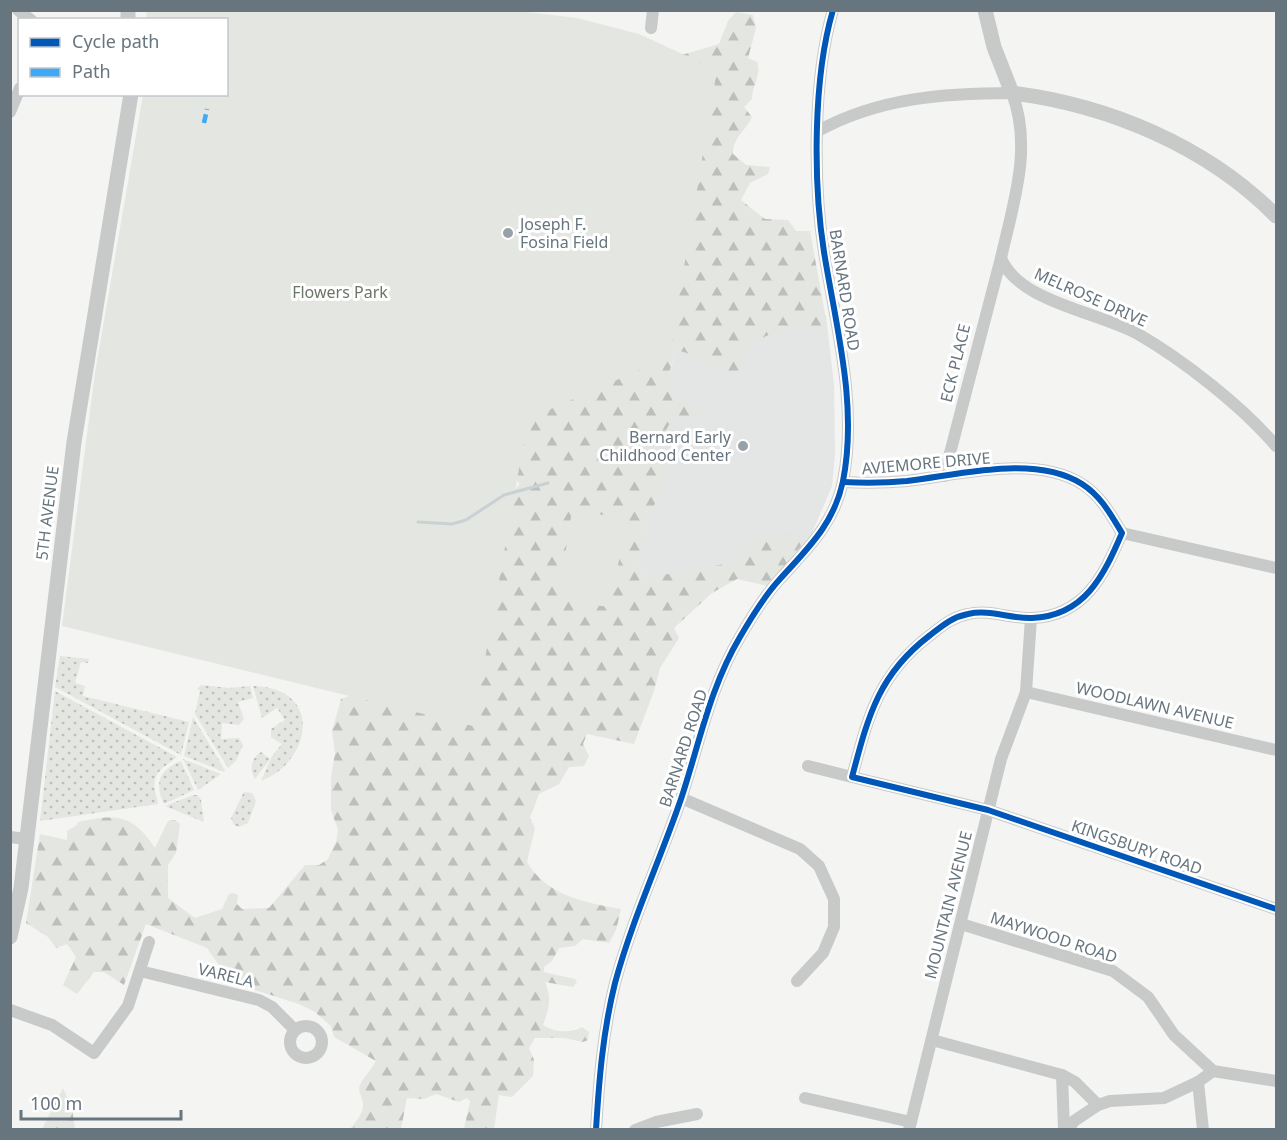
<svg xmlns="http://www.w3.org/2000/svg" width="1287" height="1140" viewBox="0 0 1287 1140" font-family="'Noto Sans',sans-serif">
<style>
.built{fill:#e4e5e5}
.grass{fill:url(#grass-dots)}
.forest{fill:url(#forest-firs)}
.green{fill:#e4e6e1}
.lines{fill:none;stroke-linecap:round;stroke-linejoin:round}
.stream{stroke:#cad1d3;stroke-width:3}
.minor{stroke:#c8caca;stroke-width:12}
.tertiary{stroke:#c8caca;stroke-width:15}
.quiet{stroke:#3fa9f5;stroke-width:4.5;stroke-dasharray:9 4.5;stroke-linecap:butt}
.cycleway-casing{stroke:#fff;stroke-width:10}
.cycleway{stroke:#0057b8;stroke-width:6}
.poi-dot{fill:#98a1a8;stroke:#fff;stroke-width:2}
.labels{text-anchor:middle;stroke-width:6;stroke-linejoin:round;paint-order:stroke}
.poi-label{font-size:16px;fill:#67757f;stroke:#fff;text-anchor:start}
.street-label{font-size:16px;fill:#67757f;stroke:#fff}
.park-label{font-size:16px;fill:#697765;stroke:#fff}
</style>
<defs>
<pattern id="grass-dots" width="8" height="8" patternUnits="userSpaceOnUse" patternTransform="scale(1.5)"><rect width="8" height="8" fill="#e4e6e1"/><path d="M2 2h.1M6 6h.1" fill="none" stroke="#bdbfbc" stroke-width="1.8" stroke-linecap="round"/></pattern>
<pattern id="forest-firs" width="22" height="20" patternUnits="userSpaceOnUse" patternTransform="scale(1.5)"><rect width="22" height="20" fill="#e4e6e1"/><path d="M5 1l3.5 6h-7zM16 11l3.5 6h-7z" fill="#bdbfbc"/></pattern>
</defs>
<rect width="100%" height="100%" fill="#f4f4f3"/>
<polygon class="built" points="826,315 834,385 835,455 832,486 812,533 795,553 732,571 646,578 639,567 652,434 676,350 693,331"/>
<g class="grass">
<polygon points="60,656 89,659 88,663 81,662 75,683 85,686 83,696 189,722 181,755 55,687"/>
<polygon points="201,685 229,688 250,686 253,698 238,702 244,719 239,725 222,723 221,739 239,738 243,745 236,761 228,768 195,714 200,690 197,689"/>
<path d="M253,686C325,688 311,762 261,781L272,756L282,744L271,737V729L285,720L277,708L262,718Z"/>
<path d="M55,691L177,757C167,766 151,771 155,791C156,796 158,800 158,804L40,821Z"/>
<polygon points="193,717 225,770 224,772 184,756"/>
<path d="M261,752L270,759L255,779C249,771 251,758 261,752Z"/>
<polygon points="183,759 221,774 198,790"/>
<path d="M181,761L194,790L164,804C154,783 159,770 181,761Z"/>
<polygon points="244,792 252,793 256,801 248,823 239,827 234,825 231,818"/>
<polygon points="193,795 198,795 201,800 204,822 165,806"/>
</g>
<g class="forest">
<path d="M736,12L753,15L756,28L748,58L757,62C762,75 752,85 752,99L744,107L752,117C745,132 733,137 733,154L746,165L770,167L768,174L750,183L741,200L765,219L788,220L796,231H810L827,325L773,333L742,347L747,361L740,372C716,373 700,355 676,350L669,373L676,401L705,410L703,414L673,418L656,447L655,459L671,473L642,528L646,535L639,567L646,578L736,562L748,552L752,543L760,538L796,535L801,546L767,586L737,579L712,593L674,628L679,638L660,668L654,691L634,744L587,734L583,744L589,756L584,766L569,767L559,784L539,794L530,818L535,828L527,862C546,895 585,903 621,909L616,930L609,943L583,939L575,946L559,948L552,961L544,967V972L575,979L577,982L573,987L545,982C552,998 549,1009 543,1025C553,1032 572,1034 582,1027L589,1032L588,1040L583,1042L564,1038H535L529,1048L534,1060L533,1076L512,1097L499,1095L494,1129H464L470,1101L467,1098L459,1102L436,1094L424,1099L407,1098L401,1129H350C355,1122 364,1113 363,1104C363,1097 357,1092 360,1085C363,1078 371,1070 376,1061L334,1037L331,1026L315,1012L299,1004L252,989L226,975L207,948L146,924L124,985L104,972H94L77,994L63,985L76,957L67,944L56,948L48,937L26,923L40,834L67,840V831L77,825L78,822C116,814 132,813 155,848L168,821L175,820L180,824L176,853L168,865V898L195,918L222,909L229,894L233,893L238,895L237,904L242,909L269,908L305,865H319L328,859L336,842L338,830L331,810V777L335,753L332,731L341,699L362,691L465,541L520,484L515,479L499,482L675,57L719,44L728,21Z"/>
<polygon points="63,1088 72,1108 75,1129 42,1129"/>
</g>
<g class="green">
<polygon points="146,11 518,11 577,18 639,34 717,70 669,357 528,419 473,726 62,626 95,373 143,95 226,94 226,20 147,19"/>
<polygon points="572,510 628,519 609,607 558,600"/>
</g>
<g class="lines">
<polyline class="stream" points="418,522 452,524 466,520 504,495 548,483"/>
<g class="minor">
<polyline points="18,10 31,20"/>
<polyline points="651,28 653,10"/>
<polyline points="10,112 20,88"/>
<path d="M818,131C878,98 944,93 1012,93C1033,148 1013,204 1001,258C1018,302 1099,312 1138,334C1183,360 1242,406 1276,446"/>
<polyline points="944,476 1001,258"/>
<path d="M843,482C864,483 885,483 907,481C959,475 1035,454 1082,484C1101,496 1111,515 1122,533C1104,575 1085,616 1032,618C1010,619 990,609 968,614C952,617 942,626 929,636C878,675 868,717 852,777L988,810L1276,909"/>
<polyline points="1122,533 1276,568"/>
<polyline points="1026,692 1276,750"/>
<polyline points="808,766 852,777"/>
<polyline points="681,798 800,849 819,866 834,899 834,927 823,953 797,981"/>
<polyline points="10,837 26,839"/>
<polyline points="961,924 1113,971 1148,997 1174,1035 1213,1071 1276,1081"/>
<polyline points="140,971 259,1000 272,1007 294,1029"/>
<polyline points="10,1010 52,1025 94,1053 128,1006 149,942"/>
<circle cx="306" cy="1042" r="16"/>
<polyline points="932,1040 1062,1075 1075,1082 1098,1105"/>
<polyline points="1062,1075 1064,1130"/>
<polyline points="805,1098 911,1122"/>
<path d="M596,1130C599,1080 603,1031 615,983C632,920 660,860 681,799C699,745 710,687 740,637C751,618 765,595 780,579C808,548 834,524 843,481C858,405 836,327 824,252C813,182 813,78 833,10"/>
<polyline points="635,1130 656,1122 697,1114"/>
<polyline points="909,1130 1001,759 1026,692 1031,618"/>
<polyline points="1068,1130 1074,1121 1098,1105 1110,1101 1164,1098 1198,1082"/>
<polyline points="1203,1130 1198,1082 1213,1071"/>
</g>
<g class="tertiary">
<polyline points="128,10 128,20"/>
<path d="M985,10L994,47L1012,93C1108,105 1207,146 1276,216"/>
<polyline points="10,937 21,888 74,442 131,94"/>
</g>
<polyline class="quiet" points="204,123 207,109"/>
<defs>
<g id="cycleway">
<path d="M843,482C864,483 885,483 907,481C959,475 1035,454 1082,484C1101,496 1111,515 1122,533C1104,575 1085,616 1032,618C1010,619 990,609 968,614C952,617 942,626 929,636C878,675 868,717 852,777L988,810L1276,909"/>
<path d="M596,1130C599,1080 603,1031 615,983C632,920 660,860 681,799C699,745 710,687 740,637C751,618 765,595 780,579C808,548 834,524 843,481C858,405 836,327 824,252C813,182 813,78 833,10"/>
</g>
</defs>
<use href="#cycleway" class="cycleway-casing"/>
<use href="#cycleway" class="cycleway"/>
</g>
<g class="poi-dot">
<circle cx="508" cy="233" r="6"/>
<circle cx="743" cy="446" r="6"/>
</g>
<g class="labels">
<g class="poi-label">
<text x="520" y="230">Joseph F.<tspan x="520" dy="18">Fosina Field</tspan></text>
<text x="731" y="443" text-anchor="end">Bernard Early<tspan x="731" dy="18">Childhood Center</tspan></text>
</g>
<g class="street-label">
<text transform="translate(845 290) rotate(81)" y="6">BARNARD ROAD</text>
<text transform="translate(1091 297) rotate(24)" y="6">MELROSE DRIVE</text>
<text transform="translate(955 363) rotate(-76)" y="6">ECK PLACE</text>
<text transform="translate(926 463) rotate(-5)" y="6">AVIEMORE DRIVE</text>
<text transform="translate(47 513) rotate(-83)" y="6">5TH AVENUE</text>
<text transform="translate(1155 705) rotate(13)" y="6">WOODLAWN AVENUE</text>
<text transform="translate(683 748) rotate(-72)" y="6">BARNARD ROAD</text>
<text transform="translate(1137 847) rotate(19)" y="6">KINGSBURY ROAD</text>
<text transform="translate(948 905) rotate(-76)" y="6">MOUNTAIN AVENUE</text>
<text transform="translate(1054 937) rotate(18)" y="6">MAYWOOD ROAD</text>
<text transform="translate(226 975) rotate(14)" y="6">VARELA</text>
</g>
<g class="park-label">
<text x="340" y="298">Flowers Park</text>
</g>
</g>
<rect width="1287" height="1140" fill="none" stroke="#67757f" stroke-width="24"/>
<rect x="18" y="18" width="210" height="78" fill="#ffffff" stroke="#c2c8cc" stroke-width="1.5"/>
<rect x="30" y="38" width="30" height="9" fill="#0057b8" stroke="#c2c8cc" stroke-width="1.5"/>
<text x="72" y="48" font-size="18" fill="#67757f">Cycle path</text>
<rect x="30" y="68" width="30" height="9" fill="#3fa9f5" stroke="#c2c8cc" stroke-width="1.5"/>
<text x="72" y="78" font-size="18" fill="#67757f">Path</text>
<path d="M21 1110v9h160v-9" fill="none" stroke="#67757f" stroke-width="3"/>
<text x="30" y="1110" font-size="18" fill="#67757f" stroke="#ffffff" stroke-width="4.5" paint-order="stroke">100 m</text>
</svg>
